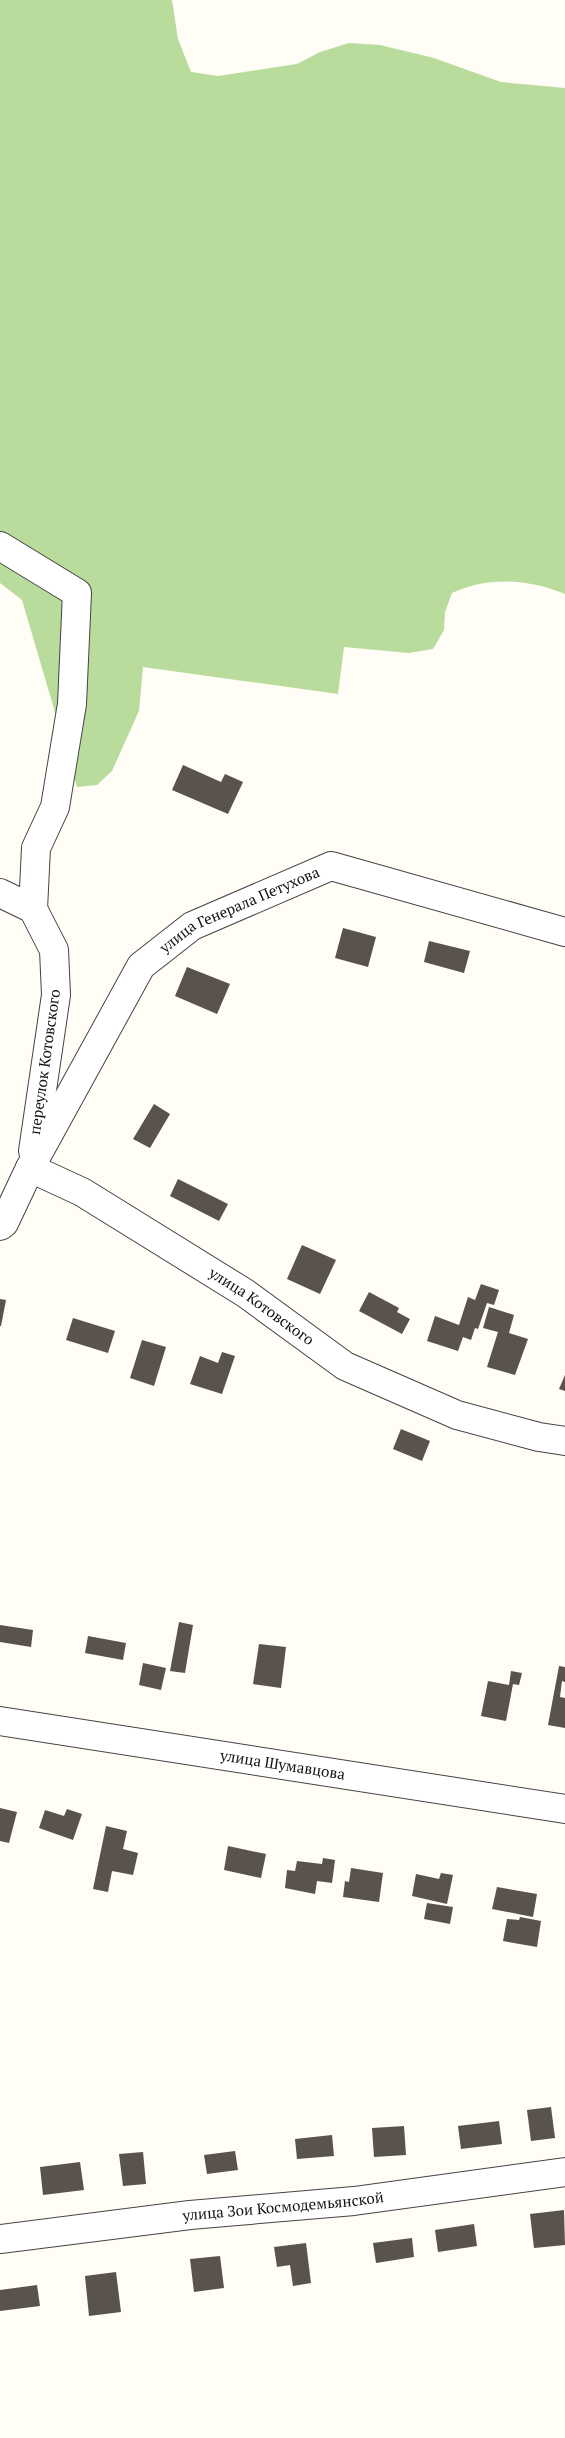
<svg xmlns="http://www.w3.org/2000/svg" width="565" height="2438" viewBox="0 0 565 2438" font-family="'PT Serif',serif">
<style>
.forest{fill:#b9dc9c}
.building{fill:#5a524d}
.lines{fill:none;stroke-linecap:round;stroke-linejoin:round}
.minor-casing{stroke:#444;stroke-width:30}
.minor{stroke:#fff;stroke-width:28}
.labels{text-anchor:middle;stroke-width:5;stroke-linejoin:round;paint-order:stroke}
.street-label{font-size:15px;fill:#111;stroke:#fff}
</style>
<rect width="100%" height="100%" fill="#fffdf5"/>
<path class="forest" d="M0,0H172L178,39L191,72L218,76L297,64L320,52L349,43L380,45L434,58L501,82L565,88V594C528,579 488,576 452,593L445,612L444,630L433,649L409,653L344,647L338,694L143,667L139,711L112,771L97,785L77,787L22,600L0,583Z"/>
<g class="building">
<polygon points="183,765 221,782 225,774 243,782 228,814 172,790"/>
<polygon points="343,928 376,937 368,967 335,958"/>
<polygon points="429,941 470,951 464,973 424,962"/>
<polygon points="187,967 230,984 217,1014 175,996"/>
<polygon points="154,1104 170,1114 150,1148 133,1139"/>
<polygon points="178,1179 228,1204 219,1221 170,1196"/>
<polygon points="302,1245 336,1260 320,1294 287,1279"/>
<polygon points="481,1284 499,1290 494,1305 487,1303 478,1329 475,1328 471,1340 463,1337 458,1351 427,1341 435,1316 459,1325 468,1297 475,1300"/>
<polygon points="369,1292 399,1308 397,1312 410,1319 402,1334 359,1311"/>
<polygon points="0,1299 6,1300 1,1326 0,1326"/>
<polygon points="489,1307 514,1315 509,1333 528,1339 515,1375 487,1367 498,1332 483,1328"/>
<polygon points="73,1318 115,1331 108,1353 66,1340"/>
<polygon points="142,1340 166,1347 154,1386 130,1378"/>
<polygon points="222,1352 235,1356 222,1394 190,1384 200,1356 218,1363"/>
<polygon points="565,1375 565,1391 559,1389"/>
<polygon points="401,1429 430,1441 422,1461 393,1449"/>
<polygon points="179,1622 193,1625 185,1673 170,1671"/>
<polygon points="0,1625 33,1630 31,1647 0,1642"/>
<polygon points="88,1636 126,1643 123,1660 85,1653"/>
<polygon points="259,1644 286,1647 281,1688 253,1684"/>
<polygon points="143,1663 166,1668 161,1690 139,1685"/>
<polygon points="559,1666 565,1667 565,1682 562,1681 560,1697 565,1698 565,1728 548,1725"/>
<polygon points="511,1671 522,1673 519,1685 513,1684 506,1721 481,1716 488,1681 509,1685"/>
<polygon points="0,1808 17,1812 9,1843 0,1841"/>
<polygon points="67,1809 82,1814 73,1840 39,1828 45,1810 64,1816"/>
<polygon points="106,1826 127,1831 123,1849 138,1853 133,1875 112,1871 108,1892 93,1889"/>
<polygon points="228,1846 266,1854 261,1878 224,1870"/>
<polygon points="323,1858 335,1860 332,1883 317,1881 315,1894 285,1888 287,1870 295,1871 297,1861 322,1864"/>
<polygon points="351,1868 383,1873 379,1902 343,1897 345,1881 349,1882"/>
<polygon points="441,1873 453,1875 447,1904 412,1896 416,1874 439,1879"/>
<polygon points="497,1887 537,1894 533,1917 492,1909"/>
<polygon points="427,1903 453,1907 450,1924 424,1919"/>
<polygon points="520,1917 541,1921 537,1947 503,1941 507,1919 519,1920"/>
<polygon points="551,2107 555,2138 531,2141 527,2110"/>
<polygon points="499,2121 502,2144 461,2149 458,2126"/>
<polygon points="404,2126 406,2155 374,2157 372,2128"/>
<polygon points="332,2135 334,2156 297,2159 295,2139"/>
<polygon points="235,2151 238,2170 207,2174 204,2155"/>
<polygon points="143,2152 146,2184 123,2186 119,2154"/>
<polygon points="80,2162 84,2190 43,2195 40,2167"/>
<polygon points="564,2210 565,2245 534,2248 530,2214"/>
<polygon points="474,2224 477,2246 438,2252 435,2230"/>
<polygon points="412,2238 414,2257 376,2263 373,2243"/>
<polygon points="306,2243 311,2283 293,2286 290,2265 277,2267 274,2247"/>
<polygon points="220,2256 224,2288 194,2292 190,2259"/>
<polygon points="116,2272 121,2312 89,2316 85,2276"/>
<polygon points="37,2285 40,2306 0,2311 0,2290"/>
</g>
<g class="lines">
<defs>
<g id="minor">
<polyline points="0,546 77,593 72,704 55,807 36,848 33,909"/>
<polyline points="0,893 33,909 54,950 56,995 33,1151"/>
<path id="s1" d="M30,1168L141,966L192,926L331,866L565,932"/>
<path id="s2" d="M0,1226L4,1223L30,1168L82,1192L245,1293L345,1366L457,1415L539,1437L565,1441"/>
<path id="s3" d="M0,1721L565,1809"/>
<path id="s4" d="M0,2239L190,2215L354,2201L565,2172"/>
</g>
</defs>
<use href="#minor" class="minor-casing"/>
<use href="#minor" class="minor"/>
</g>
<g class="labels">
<g class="street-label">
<text dy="5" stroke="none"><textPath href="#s1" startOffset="345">улица Генерала Петухова</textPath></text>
<text transform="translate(45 1062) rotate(-82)" y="5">переулок Котовского</text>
<text dy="5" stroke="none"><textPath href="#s2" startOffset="336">улица Котовского</textPath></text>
<text dy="5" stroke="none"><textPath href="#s3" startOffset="286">улица Шумавцова</textPath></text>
<text dy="5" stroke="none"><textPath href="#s4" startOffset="285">улица Зои Космодемьянской</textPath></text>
</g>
</g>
</svg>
